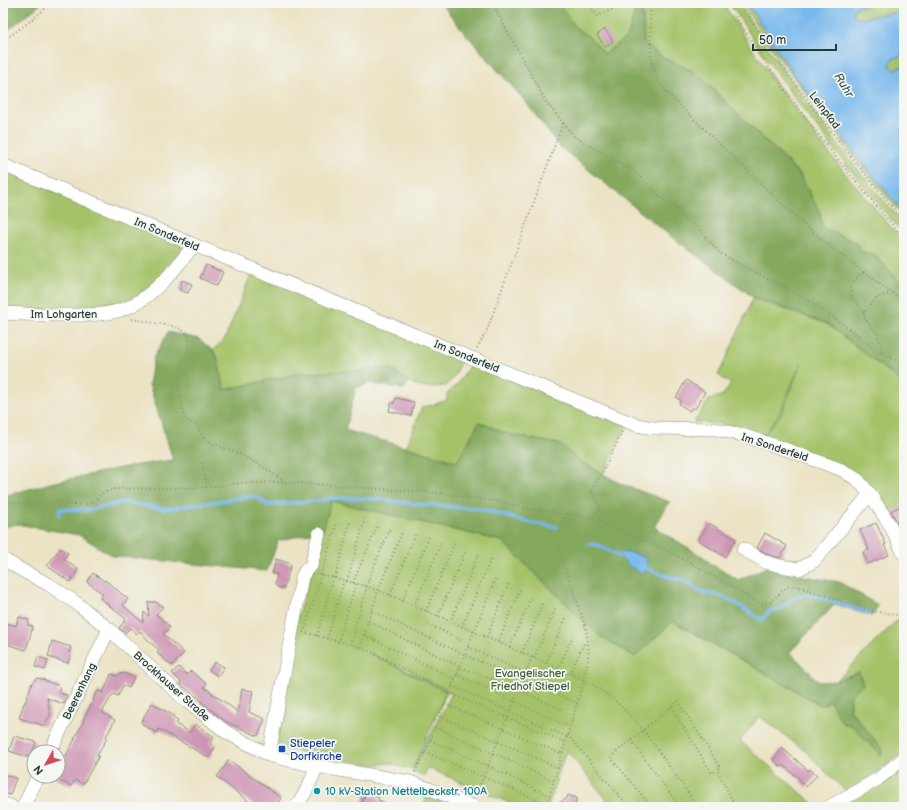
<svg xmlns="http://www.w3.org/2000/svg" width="907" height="810" viewBox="0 0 907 810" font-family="'Balsamiq Sans',sans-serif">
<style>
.green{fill:#a5c269;stroke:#62804e}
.forest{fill:#84a85d;stroke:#527248}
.water{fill:#78b8ec;stroke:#4c7a90}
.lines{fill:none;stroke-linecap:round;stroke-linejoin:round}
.stream{stroke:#78b8ec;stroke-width:3.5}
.building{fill:#ce95b4}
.minor-casing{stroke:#85907c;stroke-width:14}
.path{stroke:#85907c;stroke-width:2;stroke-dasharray:1 3;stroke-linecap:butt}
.minor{stroke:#fff;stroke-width:13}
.transit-dot{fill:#1a4fb4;stroke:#f6f6f2;stroke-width:1.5}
.culture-dot{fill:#0f9aa8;stroke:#f6f6f2;stroke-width:1.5}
.labels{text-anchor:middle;stroke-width:3.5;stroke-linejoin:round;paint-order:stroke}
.street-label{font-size:11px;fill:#1f3d34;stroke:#f6f6f2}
.park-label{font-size:11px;fill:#405e41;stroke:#f6f6f2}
.transit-label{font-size:11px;fill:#164399;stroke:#f6f6f2;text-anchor:start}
.culture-label{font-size:11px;fill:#0d838f;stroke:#f6f6f2;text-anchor:start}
.water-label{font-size:12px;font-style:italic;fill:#355c62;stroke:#f6f6f2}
</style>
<rect width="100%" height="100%" fill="#f6f6f2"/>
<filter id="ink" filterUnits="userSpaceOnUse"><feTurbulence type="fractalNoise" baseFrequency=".025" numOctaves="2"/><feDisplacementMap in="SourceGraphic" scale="8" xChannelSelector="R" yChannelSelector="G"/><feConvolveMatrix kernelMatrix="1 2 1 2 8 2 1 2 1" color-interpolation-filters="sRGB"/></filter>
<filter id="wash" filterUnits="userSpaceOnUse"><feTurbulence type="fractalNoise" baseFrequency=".012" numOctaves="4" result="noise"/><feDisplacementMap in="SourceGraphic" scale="16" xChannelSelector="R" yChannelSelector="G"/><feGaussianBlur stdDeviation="0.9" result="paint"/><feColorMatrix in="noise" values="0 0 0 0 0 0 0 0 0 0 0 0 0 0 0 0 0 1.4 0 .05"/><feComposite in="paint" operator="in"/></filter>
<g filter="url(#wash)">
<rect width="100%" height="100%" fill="#ebe3c4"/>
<g class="green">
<polygon points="558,3 635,3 636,6 628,36 605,54 590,38 576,28"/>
<path d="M642,3H723C737,24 750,46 765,67C807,128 855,186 904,242V286L874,254L863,252L855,242L822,227L820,213L800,174L695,72L664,58L644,44Z"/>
<path d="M730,3H738C788,80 843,155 904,224V234C886,214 870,193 853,173C809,119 767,63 730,3Z"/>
<path d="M742,3H747C757,18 766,32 775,47C815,105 859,159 904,213V217C871,179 841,140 811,100C787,69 763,37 742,3Z"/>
<polygon points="873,3 904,3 904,13 891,13 858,19 854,16 853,12 855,8"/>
<polygon points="904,56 904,66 894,69 889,66 889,62 895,58"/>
<polygon points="3,170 181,244 183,249 170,270 129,303 108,310 3,310"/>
<path d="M252,272L460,358C458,370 455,378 446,386L431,387H420L409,382L391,369L301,373L225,390L217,357L213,350L225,339Z"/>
<polygon points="753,298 827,324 904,384 904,547 877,494 763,436 781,414 801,363 792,383 780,413 763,436 724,424 694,422 709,400 723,395 731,384 718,375 727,357"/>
<polygon points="471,363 627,426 603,474 580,461 559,444 507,434 479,422 457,462 406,447 422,407 433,405 447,400 447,394 456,386"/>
<polygon points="331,501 502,541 597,634 635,657 672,621 821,705 830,701 843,724 851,725 881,755 883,750 850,710 850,696 859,672 836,681 896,621 904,620 904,752 848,794 803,749 759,716 740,741 814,804 821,807 613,807 566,750 548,807 519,807 428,768 424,776 412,771 452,693 369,653 447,692 412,770 389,763 374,765 319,756 284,748 285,745 276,743 294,630"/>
<polygon points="904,763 904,807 838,807"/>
<polygon points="427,796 453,807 423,807"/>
</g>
<g class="forest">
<polygon points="11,3 42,3 3,34 3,9"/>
<polygon points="441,3 558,3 576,28 590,38 605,54 628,36 636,6 635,3 642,3 644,44 664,58 695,72 799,174 820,213 821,227 855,242 863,252 874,255 904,286 904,384 828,324 753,297 668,234 559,146 525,101 464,32"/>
<polygon points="168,332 199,339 212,350 217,357 224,390 301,373 391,369 409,382 404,389 370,383 356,388 345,430 457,462 479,422 507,434 559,444 580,461 621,484 670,502 654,527 705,558 711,564 738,580 767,567 792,574 839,582 878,605 872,616 835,604 790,652 819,682 836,681 859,672 863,684 850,696 850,710 883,750 881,755 851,725 843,724 830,701 821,705 673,621 635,657 597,634 502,541 331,501 323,530 278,541 267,571 113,556 79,535 17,524 3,527 3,496 51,483 130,466 173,460 149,384 154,357"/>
</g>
<g class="water">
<path d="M747,3H873L855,8L853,12L854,16L858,19L891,13H904V56C897,57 890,58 889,66L894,69L904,66V213C859,159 815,105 775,47C766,32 757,18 747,3Z"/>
<polygon points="621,552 633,553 646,558 648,569 642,573 630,567 619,556"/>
</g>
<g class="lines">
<g class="stream">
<polyline points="59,514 60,509 88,510 124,502 165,509 255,496 268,505 313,501 336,498 376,499 416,504 480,509 531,523 557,527"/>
<polyline points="589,544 598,545 619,556"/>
<polyline points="648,569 663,575 682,580 703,592 720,596 734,602 762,620 770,611 781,609 794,597 808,594 870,613"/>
</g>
</g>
<g id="blocks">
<g class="building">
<polygon points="605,29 613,41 605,47 597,35"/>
<polygon points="206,265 223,272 217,286 200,278"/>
<polygon points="182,280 192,284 188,293 179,290"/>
<polygon points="686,380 705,392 695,409 692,407 690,411 679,404 681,400 676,398"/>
<polygon points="396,398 414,402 411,416 389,411 391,403 394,403"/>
<polygon points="904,504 904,521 898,524 891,511"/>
<polygon points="709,523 736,539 725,557 698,540"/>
<polygon points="876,523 886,544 884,545 889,555 868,564 863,552 869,550 860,530"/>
<polygon points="765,533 787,546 780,558 769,555 757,548"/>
<polygon points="60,548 68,553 64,559 78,569 70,582 47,566"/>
<polygon points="276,559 291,564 285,585 283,588 280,588 277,587 275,584 277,574 272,574"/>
<polygon points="93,573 104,581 105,580 128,599 123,605 143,623 144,612 149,616 148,602 156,602 163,607 156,614 170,627 163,634 184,653 172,666 157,653 160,651 148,640 140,631 137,634 130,628 125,633 119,628 126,619 100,598 103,594 87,582"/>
<polygon points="19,617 29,620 28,625 33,626 26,650 3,643 3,634 6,623 16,626"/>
<polygon points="52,641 71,647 69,653 71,653 68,663 48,657"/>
<polygon points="38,657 48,660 45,670 35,667"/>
<polygon points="215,662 224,667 218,676 209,670"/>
<polygon points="179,667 187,675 191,671 207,684 204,687 238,712 242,689 253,691 249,712 265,719 258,736 227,722 201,702 202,701 180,684 181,682 172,673"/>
<polygon points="120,673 122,674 123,673 134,677 129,688 123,685 118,696 113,694 102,712 115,720 106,737 107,738 97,756 99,756 83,784 75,780 71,786 54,778 55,776 58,776 58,770 75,739 74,739 84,721 83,720 94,700 93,699 98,691 103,693 111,674 117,676"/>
<polygon points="37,678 45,680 45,681 60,686 58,693 67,695 64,704 47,698 50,713 50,716 46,721 45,726 19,718 24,703 25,703 32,683"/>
<polygon points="152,703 174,716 173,718 178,721 176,724 190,733 195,724 214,737 210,744 215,747 209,758 159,729 157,733 143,725 143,724 141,722"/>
<polygon points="14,736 36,742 31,758 9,751"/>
<polygon points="782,748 809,771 810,769 817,775 806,787 800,781 801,780 783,765 781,767 773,760"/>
<polygon points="229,760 281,798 275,807 256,807 217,777"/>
<polygon points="3,774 16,778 10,795 3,793"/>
<polygon points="366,793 379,798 378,800 395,807 360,807"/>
<polygon points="568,795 577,798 574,807 553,807 567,798"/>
</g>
</g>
</g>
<g filter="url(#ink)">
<use href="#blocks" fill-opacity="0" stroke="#85907c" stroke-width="1"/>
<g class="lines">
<defs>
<g id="minor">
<polyline points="3,165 194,245 636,425 654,428 715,429 742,435 785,449 842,470 858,480 870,494 890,525 904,554"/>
<path d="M3,313C23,314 44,315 64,315C87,315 112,316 133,305C158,291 177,267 194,245"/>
<polyline points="743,549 766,562 780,566 799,569 814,561 870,494"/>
<polyline points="3,559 23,571 48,584 79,605 109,629 184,699 226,732 269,755 279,758 316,766 410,782 446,795 474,807"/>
<polyline points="50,752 109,629"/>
<polyline points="269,755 302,577 306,570 311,566 319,534"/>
<polyline points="3,804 12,807"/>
<polyline points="23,807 38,776"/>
<path d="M296,807C306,793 312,782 316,766"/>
<polyline points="829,807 878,779 904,758"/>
</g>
</defs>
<use href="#minor" class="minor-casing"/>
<g class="path">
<polyline points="492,3 546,102 575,137 636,173 665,201 675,206 683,218 697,226 707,239 721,254 815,304 884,355 904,363"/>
<polyline points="587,3 597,16 628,3"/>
<polyline points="650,3 651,62 660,85 669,95 789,211 833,249 904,302"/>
<path d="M727,3C778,86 839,164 904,238"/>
<path d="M741,3C788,80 846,151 904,221"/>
<polyline points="3,41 29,22 52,3"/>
<polyline points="864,312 852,297 850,287 859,275 865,272"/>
<path d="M132,319L172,326C205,335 181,357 179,378C177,391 182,405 185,418L188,421L196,424C199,429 201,435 206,439C214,446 226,448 235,452C253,460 268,470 284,481"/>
<polyline points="477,348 487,330 563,123"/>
<polyline points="883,353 877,333 865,319 864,312 877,298 891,293"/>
<polyline points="202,463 207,487"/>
<polyline points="3,504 9,502 33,504 54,501 73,505 86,504 93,502 103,493 115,489 207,487 241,483 285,482 438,493 507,503 536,510 564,514 576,514 590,518 657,546 691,563 761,604 770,602 787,587 797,586 843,602 873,611 904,616"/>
<polyline points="590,518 600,510 595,495 591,491 603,471 622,432"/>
<path d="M319,574L366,586L390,595L584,680C622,699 648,735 671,769C680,781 689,794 697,807"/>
<polyline points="335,578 350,522"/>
<polyline points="347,581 365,519"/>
<polyline points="353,583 378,524"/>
<polyline points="366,586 390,528"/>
<polyline points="390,595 416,533"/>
<polyline points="402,601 429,537"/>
<polyline points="414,606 442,541"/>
<polyline points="372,611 465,655 577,703"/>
<polyline points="426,611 454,544"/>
<polyline points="438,616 466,550"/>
<polyline points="368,621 460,667 519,690 563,710"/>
<polyline points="450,622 479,553"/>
<polyline points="428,624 469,644"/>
<polyline points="462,627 491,558"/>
<polyline points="305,629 337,522"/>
<polyline points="303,632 360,647 450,691"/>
<polyline points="364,635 455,679"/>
<polyline points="317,636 333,577"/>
<polyline points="487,637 509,582"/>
<polyline points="327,639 344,580"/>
<polyline points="338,642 356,583"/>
<polyline points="498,642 521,588"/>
<polyline points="350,645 367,587"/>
<polyline points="360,647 378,591 402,532"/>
<polyline points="468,647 526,673"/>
<polyline points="510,647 532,596"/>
<polyline points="522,653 543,602"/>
<polyline points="534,658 556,608"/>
<polyline points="546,663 566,618"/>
<polyline points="558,669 573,636"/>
<polyline points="570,674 584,643"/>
<polyline points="457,675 570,727"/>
<polyline points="452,686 567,737"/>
<polyline points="449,693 565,742"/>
<polyline points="445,704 562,754"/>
<polyline points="671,707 712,773 717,770"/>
<polyline points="440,716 558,768"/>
<polyline points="435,727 493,753 554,781"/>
<polyline points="568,735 629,807"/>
<polyline points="430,740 488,766 550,796"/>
<polyline points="631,740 680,807"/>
<polyline points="425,752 547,804"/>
<polyline points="415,772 425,752 496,578"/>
<polyline points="476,795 532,657"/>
<polyline points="359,807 368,786"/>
<polyline points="546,807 584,680 589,653 586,628 559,551 564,514"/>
<polyline points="652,807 611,758 615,753 678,701 720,767 717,770 736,807"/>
</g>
<use href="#minor" class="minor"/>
</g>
</g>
<rect class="transit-dot" x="278" y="745" width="8" height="8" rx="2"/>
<circle class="culture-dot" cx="317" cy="791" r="4"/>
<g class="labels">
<g class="street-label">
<text transform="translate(825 110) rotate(53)" y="4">Leinpfad</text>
<text transform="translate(167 234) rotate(23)" y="4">Im Sonderfeld</text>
<text x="64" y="318">Im Lohgarten</text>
<text transform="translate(467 356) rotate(22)" y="4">Im Sonderfeld</text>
<text transform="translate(775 447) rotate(18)" y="4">Im Sonderfeld</text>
<text transform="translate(172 686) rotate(42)" y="4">Brockhauser Straße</text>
<text transform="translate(79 691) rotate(-64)" y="4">Beerenhang</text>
</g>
<g class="park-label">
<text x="530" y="677">Evangelischer<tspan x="530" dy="13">Friedhof Stiepel</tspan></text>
</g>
<g class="transit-label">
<text x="290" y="747">Stiepeler<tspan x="290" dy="13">Dorfkirche</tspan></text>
</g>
<g class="culture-label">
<text x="325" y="795">10 kV-Station Nettelbeckstr. 100A</text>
</g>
<g class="water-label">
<text transform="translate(844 85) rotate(58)" y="4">Ruhr</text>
</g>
</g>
<rect width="907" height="810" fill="none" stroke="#f6f6f2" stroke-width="16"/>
<g transform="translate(46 764) rotate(231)"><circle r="19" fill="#f6f6f2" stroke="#a0aca6"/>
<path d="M0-3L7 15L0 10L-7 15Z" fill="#d1495b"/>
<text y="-6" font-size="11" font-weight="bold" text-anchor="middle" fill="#1f3d34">N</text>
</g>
<path d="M753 44v6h83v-6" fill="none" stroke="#1f3d34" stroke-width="2"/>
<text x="759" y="44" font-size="12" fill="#1f3d34" stroke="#f6f6f2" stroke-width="3" paint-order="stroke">50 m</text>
</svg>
